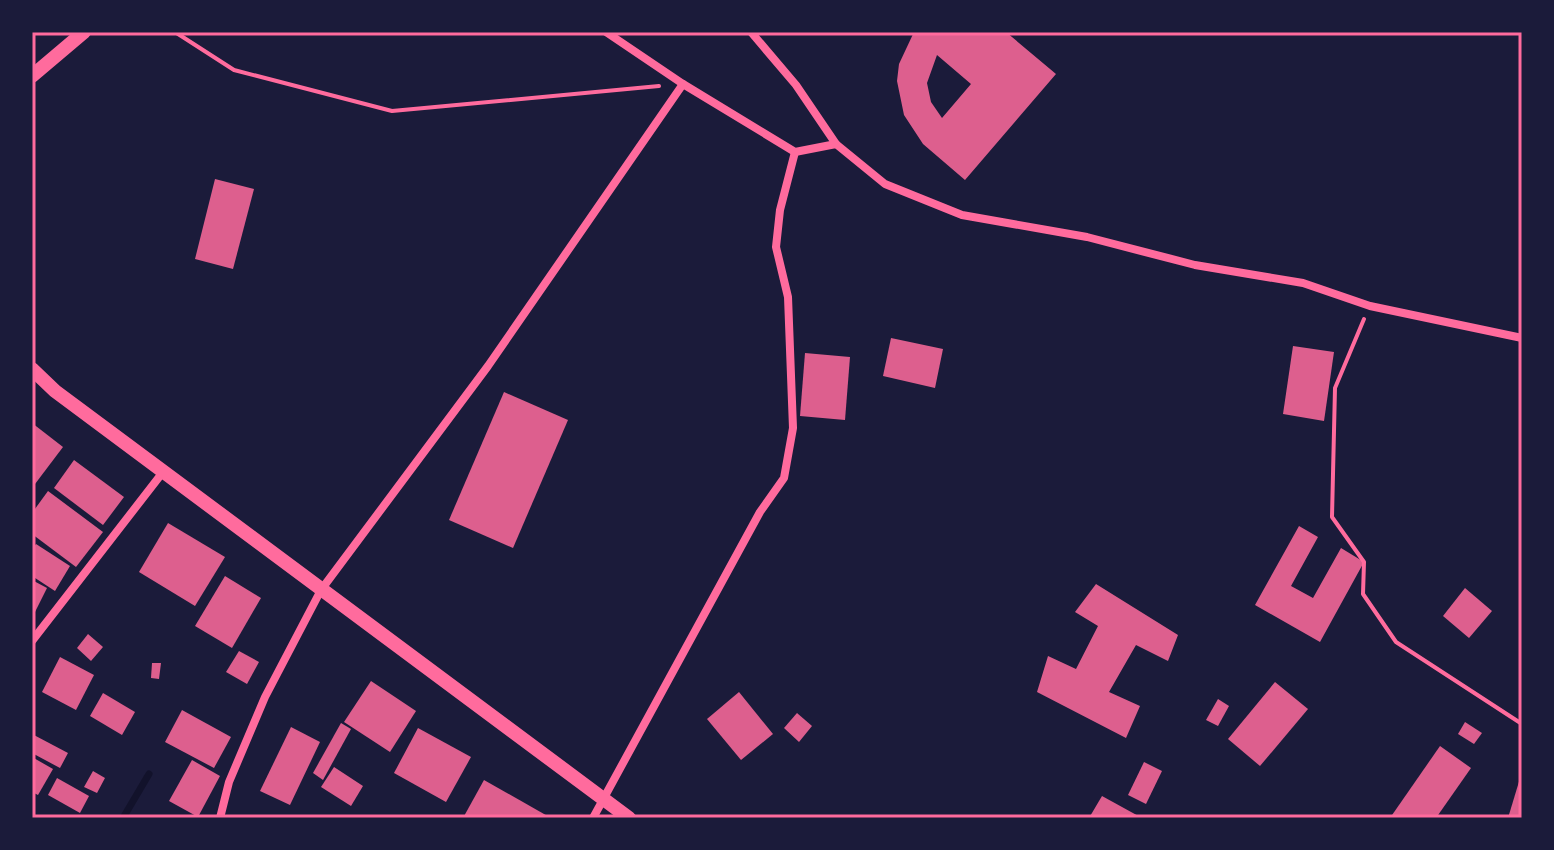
<svg xmlns="http://www.w3.org/2000/svg" width="1554" height="850" viewBox="0 0 1554 850" font-family="'PT Sans',sans-serif">
<style>
.lines{fill:none;stroke-linecap:round;stroke-linejoin:round}
.stream{stroke:#12122b;stroke-width:7}
.building{fill:#dd5f8e;fill-rule:evenodd}
.path{stroke:#ff6b9d;stroke-width:4}
.minor{stroke:#ff6b9d;stroke-width:8}
.tertiary{stroke:#ff6b9d;stroke-width:14}
.neatline{fill:none;stroke:#ff6b9d;stroke-width:3}
</style>
<rect width="100%" height="100%" fill="#1b1b3a"/>
<g class="lines">
<polyline class="stream" points="123,818 149,774"/>
</g>
<g class="building">
<path d="M914,32H1006L1056,74L965,180L923,144L904,115L897,81L899,64ZM937,55L971,84L942,118L931,102L927,83Z"/>
<polygon points="215,179 254,189 233,269 195,259"/>
<polygon points="891,338 943,349 935,388 883,376"/>
<polygon points="1293,346 1334,352 1324,421 1283,414"/>
<polygon points="805,353 850,357 845,420 800,416"/>
<polygon points="504,392 568,420 513,548 449,520"/>
<polygon points="32,423 63,447 32,488"/>
<polygon points="74,460 124,497 103,525 54,488"/>
<polygon points="48,491 103,532 76,567 32,534 32,513"/>
<polygon points="168,523 225,557 195,606 139,572"/>
<polygon points="1299,526 1318,537 1291,586 1313,598 1341,548 1364,562 1320,642 1255,605"/>
<polygon points="36,544 70,566 55,591 32,576 32,550"/>
<polygon points="225,576 261,598 232,648 195,626"/>
<polygon points="32,580 47,588 32,618"/>
<polygon points="1096,584 1178,635 1168,661 1136,645 1109,692 1140,706 1126,738 1037,692 1048,656 1076,669 1098,626 1075,612"/>
<polygon points="1465,588 1492,611 1469,638 1443,616"/>
<polygon points="88,634 103,647 91,661 77,648"/>
<polygon points="239,651 259,662 247,684 226,672"/>
<polygon points="60,657 94,675 76,710 42,692"/>
<polygon points="152,663 161,663 159,679 151,678"/>
<polygon points="371,681 416,711 390,752 344,722"/>
<polygon points="1275,682 1308,709 1260,766 1228,739"/>
<polygon points="739,692 773,734 741,760 707,719"/>
<polygon points="103,693 135,712 122,735 90,716"/>
<polygon points="1218,699 1229,706 1218,726 1206,720"/>
<polygon points="182,710 231,737 214,768 165,742"/>
<polygon points="797,713 812,726 799,742 784,728"/>
<polygon points="1465,722 1482,733 1474,744 1458,734"/>
<polygon points="341,723 351,729 323,780 313,773"/>
<polygon points="291,727 320,742 290,805 260,791"/>
<polygon points="418,728 471,757 446,802 394,773"/>
<polygon points="32,734 68,753 60,768 32,753"/>
<polygon points="1440,746 1471,768 1436,818 1390,818"/>
<polygon points="32,757 53,769 38,795 32,792"/>
<polygon points="192,760 220,776 198,817 169,801"/>
<polygon points="1144,762 1162,771 1146,804 1128,795"/>
<polygon points="334,767 363,786 351,806 321,787"/>
<polygon points="93,771 105,778 97,793 84,787"/>
<polygon points="1521,775 1522,818 1508,818"/>
<polygon points="57,778 89,796 80,813 48,795"/>
<polygon points="484,780 551,818 463,818"/>
<polygon points="1102,796 1142,818 1089,818"/>
</g>
<g class="lines">
<g class="path">
<polyline points="175,32 234,70 392,111 659,86"/>
<polyline points="1364,319 1335,388 1332,517 1364,562 1363,594 1396,642 1522,724"/>
</g>
<g class="minor">
<polyline points="606,32 683,84 795,152 836,144 885,184 962,215 1087,237 1195,265 1303,283 1370,306 1522,338"/>
<polyline points="751,32 796,85 836,144"/>
<polyline points="32,641 163,472"/>
<polyline points="220,818 229,782 265,697 321,590 488,366 683,84"/>
<polyline points="593,818 760,512 784,478 793,428 788,297 776,247 780,210 795,152"/>
</g>
<g class="tertiary">
<polyline points="32,76 84,32"/>
<polyline points="32,369 55,391 629,818"/>
</g>
</g>
<rect width="1554" height="850" fill="none" stroke="#1b1b3a" stroke-width="68"/>
<rect x="34" y="34" width="1486" height="782" class="neatline"/>
</svg>
